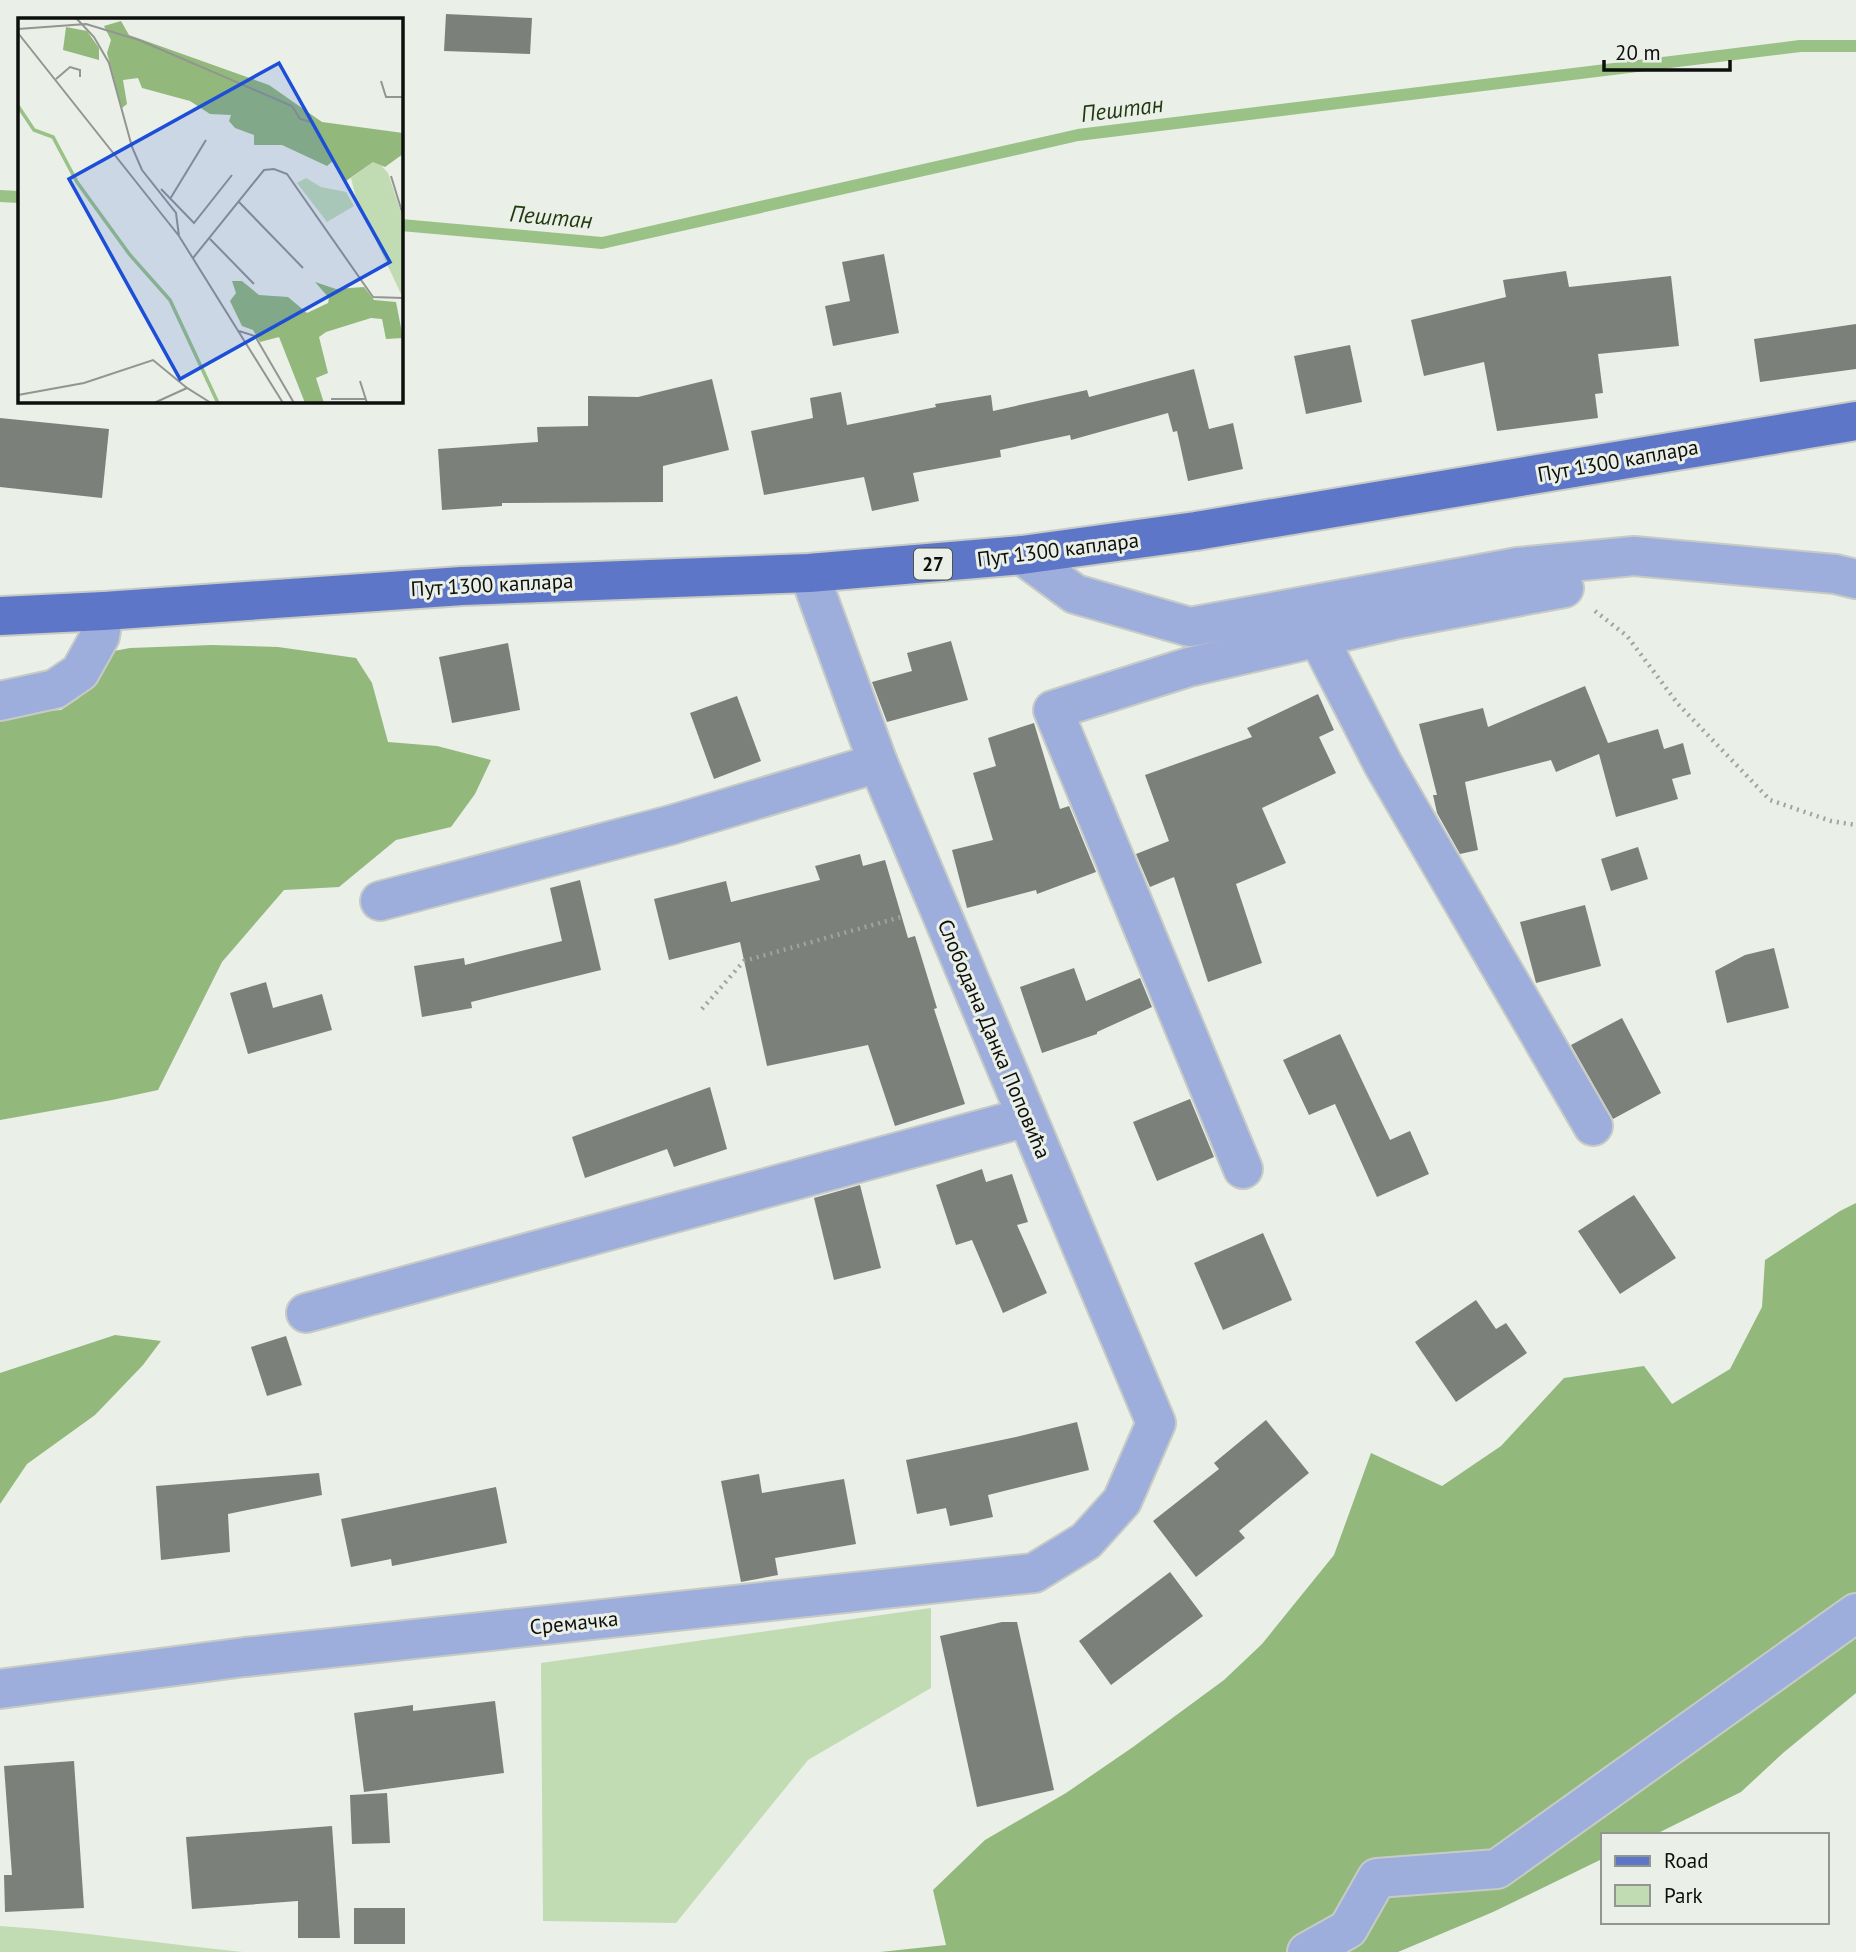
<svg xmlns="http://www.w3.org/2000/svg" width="1856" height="1952" viewBox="0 0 1856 1952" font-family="'PT Sans',sans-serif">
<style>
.green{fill:#c1dcb3}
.forest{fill:#92b87c}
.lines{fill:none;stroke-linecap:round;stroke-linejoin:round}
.stream{stroke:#9bc286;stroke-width:12}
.building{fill:#7c807a}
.minor-casing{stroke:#c7cbc5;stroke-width:42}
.major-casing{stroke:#c7cbc5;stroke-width:42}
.path{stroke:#a0a49f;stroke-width:4.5;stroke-dasharray:2 5;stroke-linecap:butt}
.minor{stroke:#9eaedc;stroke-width:38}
.major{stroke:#5e76c8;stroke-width:38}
.labels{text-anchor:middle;stroke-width:6;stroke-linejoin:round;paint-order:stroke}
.shield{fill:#eaefe8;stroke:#4f524f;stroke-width:2}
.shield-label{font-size:19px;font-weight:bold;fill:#0d0f0d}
.street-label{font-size:21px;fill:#0d0f0d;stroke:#eaefe8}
.water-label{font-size:23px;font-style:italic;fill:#1f380d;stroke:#eaefe8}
.inset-river{fill:none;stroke:#9bc286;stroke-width:3.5}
.inset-road{fill:none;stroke:#929590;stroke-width:2}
.view{fill:#1d4ed8;fill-opacity:0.15;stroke:#1d4ed8;stroke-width:3.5}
.inset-edge{fill:none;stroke:#0d0f0d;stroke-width:3.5}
</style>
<rect width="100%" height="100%" fill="#eaefe8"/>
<g class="green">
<polygon points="931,1608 931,1688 808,1760 676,1923 543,1921 541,1663"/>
<path d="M0,1926C81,1931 162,1944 243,1952H0Z"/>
</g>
<g class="forest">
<polygon points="212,645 278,647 356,658 372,683 388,742 437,746 491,760 475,794 451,827 396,840 339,887 284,890 222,962 158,1090 112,1100 0,1120 0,714 61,710 79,698 91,670 103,653 130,648"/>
<polygon points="1856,1203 1856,1693 1783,1753 1741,1792 1654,1835 1602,1835 1602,1859 1493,1912 1398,1952 880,1952 946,1945 933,1890 985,1840 1066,1793 1133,1747 1224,1680 1262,1644 1334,1555 1371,1453 1442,1486 1501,1446 1564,1378 1644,1366 1672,1404 1730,1369 1762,1307 1765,1260 1840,1211"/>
<polygon points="115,1335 161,1341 143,1365 95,1415 27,1464 0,1504 0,1373"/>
</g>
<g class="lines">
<g class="stream">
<polyline points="0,196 19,197"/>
<polyline points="401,225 602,243 1078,135 1800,46 1856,46"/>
</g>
</g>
<g class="building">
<polygon points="446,14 532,18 530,54 444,51"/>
<polygon points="884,254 899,333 833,346 825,306 850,301 842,262"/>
<polygon points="1566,271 1569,287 1671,276 1679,346 1598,354 1603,393 1595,394 1598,418 1497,431 1484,362 1424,376 1411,320 1506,297 1503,280"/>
<polygon points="1856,324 1856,369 1760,382 1754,339"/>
<polygon points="1350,345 1362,402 1306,414 1294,356"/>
<polygon points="1194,369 1209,429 1233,423 1243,469 1188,481 1177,431 1173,432 1168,413 1071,440 1070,435 1000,450 1001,457 913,473 919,501 872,511 864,477 764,495 751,431 813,418 810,398 841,392 847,425 936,407 935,404 991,395 993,411 1087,390 1089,397"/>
<polygon points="712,379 729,450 663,466 663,502 502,503 502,506 442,510 438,449 538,442 537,427 588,426 588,396 638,397"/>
<polygon points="0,418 109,429 102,498 0,487"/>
<polygon points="951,641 968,700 887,722 872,682 912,671 907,653"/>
<polygon points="508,643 520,710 452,723 439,657"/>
<polygon points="1585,686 1608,743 1658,729 1664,749 1683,743 1691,774 1672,779 1678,799 1616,817 1599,754 1556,772 1551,760 1465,782 1478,850 1460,854 1437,813 1433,795 1437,795 1419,724 1483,708 1488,727"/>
<polygon points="1318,694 1334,730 1319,737 1336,773 1262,808 1286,863 1236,884 1262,963 1208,982 1174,877 1150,887 1136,854 1169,841 1145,775 1252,737 1247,728"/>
<polygon points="737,696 761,761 714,779 690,713"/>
<polygon points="1034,723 1060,809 1069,806 1096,872 1037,894 1036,890 967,908 952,850 993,840 973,773 996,766 988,738"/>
<polygon points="1638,847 1648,879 1611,891 1601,859"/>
<polygon points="860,854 863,866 885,860 908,938 915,936 937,1008 934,1009 965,1104 895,1126 868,1045 767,1066 740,942 669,960 654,899 726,881 731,902 820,880 815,866"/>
<polygon points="580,880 601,970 471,1002 472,1008 422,1017 414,966 464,958 465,965 562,941 550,888"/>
<polygon points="1585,905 1601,966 1536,983 1520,922"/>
<polygon points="1774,948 1789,1008 1727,1023 1715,971 1745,955"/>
<polygon points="1074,968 1086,1001 1140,978 1152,1007 1097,1032 1097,1034 1042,1053 1020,987"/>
<polygon points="266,982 273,1008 322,994 332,1030 248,1054 230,993"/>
<polygon points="1622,1018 1661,1093 1613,1119 1571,1045"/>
<polygon points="1340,1034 1390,1140 1410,1131 1429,1174 1377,1197 1335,1104 1309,1115 1283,1060"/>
<polygon points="710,1087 727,1149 674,1167 667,1149 585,1178 572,1137"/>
<polygon points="1190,1099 1214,1157 1157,1181 1133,1122"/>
<polygon points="982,1169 986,1182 1012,1174 1028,1222 1017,1225 1047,1293 1003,1313 972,1240 956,1245 936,1185"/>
<polygon points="860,1185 881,1268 834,1280 814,1198"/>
<polygon points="1634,1195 1676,1258 1620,1294 1578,1231"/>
<polygon points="1263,1233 1292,1300 1223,1330 1194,1263"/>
<polygon points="1476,1300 1496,1329 1506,1323 1527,1353 1456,1402 1415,1342"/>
<polygon points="286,1336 302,1385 267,1396 251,1347"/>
<polygon points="1266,1420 1309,1473 1239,1531 1245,1538 1196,1577 1153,1521 1219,1469 1214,1463"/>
<polygon points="1077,1422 1089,1470 988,1495 993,1517 950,1526 946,1508 917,1514 906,1460 1016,1437"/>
<polygon points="319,1473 322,1495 228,1514 230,1552 161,1560 156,1486"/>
<polygon points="759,1474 762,1493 844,1479 856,1544 775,1558 778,1575 741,1582 721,1481"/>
<polygon points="496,1487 507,1543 392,1566 391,1559 351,1567 341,1519"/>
<polygon points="1170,1572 1203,1616 1111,1685 1079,1641"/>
<polygon points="1002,1622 1017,1622 1054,1790 977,1807 940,1636"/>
<polygon points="495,1701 504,1773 364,1792 354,1713 413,1705 413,1711"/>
<polygon points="74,1761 84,1908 5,1912 4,1875 12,1875 4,1766"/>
<polygon points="387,1793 390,1843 352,1844 350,1795"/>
<polygon points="332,1826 340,1938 298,1938 298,1901 192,1909 186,1837"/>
<rect x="354" y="1908" width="51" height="36"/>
</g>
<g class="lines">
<defs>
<g id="minor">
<polyline points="1022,555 1075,594 1190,627 1518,567 1634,556 1835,574 1856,579"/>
<polyline points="1318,637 1383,764 1593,1126"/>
<polyline points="0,701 55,689 80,672 100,636 104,611"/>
<polyline points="380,901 671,825 878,763"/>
<polyline points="1243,1169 1053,710 1189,667 1398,619 1564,588"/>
<polyline points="306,1313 1027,1117"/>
<polyline points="0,1689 245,1657 1034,1573 1086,1541 1122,1501 1156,1423 878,763 809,573"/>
<polyline points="1307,1952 1348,1929 1377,1878 1497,1869 1856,1613"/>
</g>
<polyline id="major" points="0,616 104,611 462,586 809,573 1022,555 1196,531 1856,421"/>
</defs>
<use href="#minor" class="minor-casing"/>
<use href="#major" class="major-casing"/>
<g class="path">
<polyline points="1595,611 1627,636 1678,704 1770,800 1831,821 1856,825"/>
<polyline points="702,1009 744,961 901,917"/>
</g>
<use href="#minor" class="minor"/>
<use href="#major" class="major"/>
</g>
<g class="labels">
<rect class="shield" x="914" y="548.5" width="38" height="31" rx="5"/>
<g class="shield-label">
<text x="933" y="571">27</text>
</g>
<g class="street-label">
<text transform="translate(1618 461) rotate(-10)" y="7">Пут 1300 каплара</text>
<text transform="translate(1058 550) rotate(-7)" y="7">Пут 1300 каплара</text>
<text transform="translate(492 585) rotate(-3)" y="7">Пут 1300 каплара</text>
<text transform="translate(994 1039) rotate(67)" y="7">Слободана Данка Поповића</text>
<text transform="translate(574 1623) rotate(-6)" y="7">Сремачка</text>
</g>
<g class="water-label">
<text transform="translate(1122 109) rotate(-7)" y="8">Пештан</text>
<text transform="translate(551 217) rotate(5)" y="8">Пештан</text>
</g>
</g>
<g transform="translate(18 18)">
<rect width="385" height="385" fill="#eaefe8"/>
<path d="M355,144H360L370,155L385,201L384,278L338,180L333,160ZM288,160L303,169L328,174L336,188L309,204L279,165Z" fill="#c1dcb3"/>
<path d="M103,3L111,17L251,67L304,104L385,115V136L367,149L355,144L328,163L315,143L309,148L264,127H236V117L217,110L211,103L213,97L192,96L172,83L124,70L120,60L105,62L109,86L104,90L89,35L93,22L86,8ZM48,9L69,13L81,30V42L45,32ZM214,263H224L241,277L270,279L289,295L310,285L311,280L297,264L318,271L346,269L356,282L378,284L385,320L368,321L364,301L353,300L308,314L301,319L310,355L298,360L306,385H287L261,319L242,324L235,312L224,308L212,283L218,275Z" fill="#92b87c"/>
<path class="inset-river" d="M0,88L16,112L35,119L59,164L112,237L152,282L200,385"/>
<path class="inset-road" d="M58,0L76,19L91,45L114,129L124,152L158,195L161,218M0,11L68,6L121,22L274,88L282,101L296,105M0,15L161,218L265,385M38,61L52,49L62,52V59M363,63L368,79H385M373,158L385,197M143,171L176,205L214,157M152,181L188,122M221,184L285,250M192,221L236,266M175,240L246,152L256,151L269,156L355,279L385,280M221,313L237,318L276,385M342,363L349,385M0,377L66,365L135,342L169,370M313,381H348M136,385L169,370L193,385"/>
<path class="view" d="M261,45L372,244L162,361L51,161Z"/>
<rect width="385" height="385" class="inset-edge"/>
</g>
<rect x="1601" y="1833" width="228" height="91" fill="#eaefe8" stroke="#929590" stroke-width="2"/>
<rect x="1615" y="1856" width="35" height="10" fill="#5e76c8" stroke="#929590" stroke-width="2"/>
<text x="1664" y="1868" font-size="21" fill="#0d0f0d">Road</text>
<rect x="1615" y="1885" width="35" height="21" fill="#c1dcb3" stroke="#929590" stroke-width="2"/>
<text x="1664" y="1903" font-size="21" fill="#0d0f0d">Park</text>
<path d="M1604 60v10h126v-10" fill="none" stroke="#0d0f0d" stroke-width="3.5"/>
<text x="1615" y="60" font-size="21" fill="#0d0f0d" stroke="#eaefe8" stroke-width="5" paint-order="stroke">20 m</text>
</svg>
